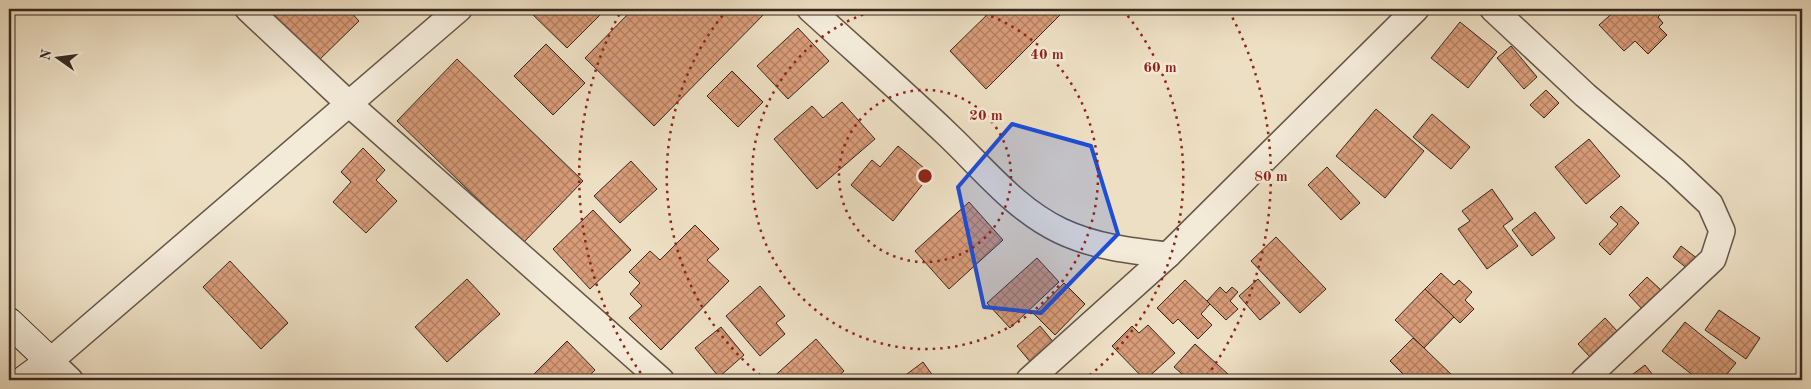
<svg xmlns="http://www.w3.org/2000/svg" width="1811" height="389" viewBox="0 0 1811 389" font-family="'Old Standard TT',serif">
<style>
.building{fill:url(#building-cross-hatch);stroke:#38281f}
.lines{fill:none;stroke-linecap:round;stroke-linejoin:round}
.street-casing{stroke:#655648;stroke-width:28}
.secondary-casing{stroke:#38281f;stroke-width:30}
.street{stroke:#f3ead8;stroke-width:25}
.secondary{stroke:#f3ead8;stroke-width:28}
.marked{fill:#1d4ed8;fill-opacity:0.2;stroke:#1d4ed8;stroke-width:4;stroke-linejoin:round}
.ring{fill:none;stroke:#8f2418;stroke-width:2.5;stroke-dasharray:2.5 5}
.centre{fill:#8f2418;stroke:#f3ead8;stroke-width:2.5}
.ring-label{font-size:15px;text-anchor:middle;font-weight:bold;fill:#8f2418;stroke:#f3ead8;stroke-width:5;stroke-linejoin:round;paint-order:stroke}
</style>
<defs>
<pattern id="building-cross-hatch" width="8" height="8" patternUnits="userSpaceOnUse" patternTransform="scale(1.25)"><rect width="8" height="8" fill="#d89c78"/><path d="M0 0l8 8M0 8l8-8" fill="none" stroke="#b07f62"/></pattern>
</defs>
<rect width="100%" height="100%" fill="#eddfc3"/>
<filter id="stains"><feTurbulence type="fractalNoise" baseFrequency=".004" numOctaves="4"/><feColorMatrix values="0 0 0 0 .2 0 0 0 0 .09 0 0 0 0 .02 0 0 0 .5 -.17"/></filter>
<radialGradient id="worn" r=".72"><stop offset=".6" stop-color="#630" stop-opacity="0"/><stop offset="1" stop-color="#630" stop-opacity=".3"/></radialGradient>
<g class="building">
<polygon points="281,9 348,9 359,21 316,63 272,17"/>
<polygon points="527,9 606,9 567,48"/>
<polygon points="633,9 769,9 654,126 585,58"/>
<polygon points="993,9 1066,9 986,89 950,51"/>
<polygon points="1617,9 1666,9 1658,17 1663,23 1659,27 1667,35 1648,54 1635,41 1624,51 1599,25"/>
<polygon points="1460,22 1497,52 1468,88 1431,58"/>
<polygon points="798,28 829,61 788,99 757,66"/>
<polygon points="546,44 585,83 553,115 514,76"/>
<polygon points="1511,46 1537,77 1524,89 1497,58"/>
<polygon points="457,59 583,181 523,243 397,121"/>
<polygon points="732,71 763,102 738,127 707,96"/>
<polygon points="1546,90 1559,103 1544,118 1530,105"/>
<polygon points="842,102 875,139 817,189 774,139 812,106 823,118"/>
<polygon points="1376,109 1424,151 1385,198 1336,156"/>
<polygon points="1432,114 1470,147 1451,169 1413,137"/>
<polygon points="1589,139 1620,176 1586,204 1555,167"/>
<polygon points="898,146 931,174 893,221 851,185 872,160 880,167"/>
<polygon points="363,148 385,170 376,180 397,201 366,233 333,202 351,182 341,172"/>
<polygon points="631,161 657,189 620,223 594,196"/>
<polygon points="1327,167 1360,203 1341,220 1308,185"/>
<polygon points="1492,189 1513,219 1503,226 1518,246 1487,269 1458,229 1470,221 1462,211"/>
<polygon points="969,202 1003,240 949,289 915,251"/>
<polygon points="1621,206 1639,223 1610,255 1599,244 1618,224 1610,217"/>
<polygon points="593,210 631,250 590,289 553,249"/>
<polygon points="1535,212 1555,238 1532,256 1512,230"/>
<polygon points="695,225 719,249 707,260 729,281 661,350 629,318 642,306 630,294 640,283 629,272 650,251 660,260"/>
<polygon points="1276,237 1326,289 1300,313 1251,261"/>
<polygon points="1681,246 1698,259 1689,270 1673,257"/>
<polygon points="1037,258 1059,282 1010,328 987,303"/>
<polygon points="230,261 288,323 261,349 203,287"/>
<polygon points="1441,273 1454,285 1459,280 1472,292 1465,300 1474,309 1460,323 1425,289"/>
<polygon points="1647,277 1662,291 1644,311 1629,295"/>
<polygon points="467,279 500,314 447,362 415,327"/>
<polygon points="1258,279 1280,303 1260,320 1239,296"/>
<polygon points="1185,280 1210,304 1201,314 1212,325 1198,339 1178,319 1173,324 1157,308"/>
<polygon points="1064,283 1085,304 1055,335 1034,314"/>
<polygon points="760,286 785,316 776,323 785,334 760,356 726,316"/>
<polygon points="1220,287 1226,293 1232,287 1238,292 1230,301 1238,309 1226,320 1207,301"/>
<polygon points="1425,289 1454,317 1424,348 1395,320"/>
<polygon points="1719,310 1760,338 1746,359 1705,330"/>
<polygon points="1605,318 1618,332 1590,357 1578,344"/>
<polygon points="1685,322 1736,363 1722,380 1699,380 1662,351"/>
<polygon points="1148,325 1175,353 1145,380 1112,346 1132,326 1139,333"/>
<polygon points="1040,326 1055,344 1032,364 1017,346"/>
<polygon points="721,327 744,355 719,377 695,348"/>
<polygon points="1413,338 1424,348 1457,380 1409,380 1390,361"/>
<polygon points="816,339 844,371 834,380 770,380"/>
<polygon points="567,341 595,370 585,380 530,380 529,379"/>
<polygon points="1195,344 1229,375 1224,380 1189,380 1174,367"/>
<polygon points="923,362 936,380 899,380"/>
<polygon points="1645,365 1657,380 1625,380"/>
</g>
<g class="lines">
<defs>
<g id="street">
<polyline points="248,9 348,103 661,380"/>
<path d="M810,9C856,51 903,92 948,135C983,168 1016,210 1061,231C1095,247 1131,251 1168,255L1416,9"/>
<polyline points="1493,9 1585,95 1675,171 1710,204 1722,231 1713,259 1584,380"/>
<polyline points="70,380 50,361 459,9"/>
<polyline points="1029,380 1168,255"/>
</g>
<polyline id="secondary" points="9,322 50,361 24,380"/>
</defs>
<use href="#street" class="street-casing"/>
<use href="#secondary" class="secondary-casing"/>
<use href="#street" class="street"/>
<use href="#secondary" class="secondary"/>
</g>
<path class="marked" d="M1012,124L1091,146L1118,234L1041,313L984,307L958,187Z"/>
<g class="ring">
<circle cx="925" cy="176" r="86"/>
<path d="M970 9A173 173 0 1 1 880 9"/>
<path d="M766 380A259 259 0 0 1 727 10M1123 10A259 259 0 0 1 1084 380"/>
<path d="M645 379A346 346 0 0 1 621 11M1229 11A346 346 0 0 1 1205 379"/>
</g>
<circle cx="925" cy="176" r="8" class="centre"/>
<g class="ring-label">
<text x="1047" y="59">40 m</text>
<text x="1160" y="72">60 m</text>
<text x="986" y="120">20 m</text>
<text x="1271" y="181">80 m</text>
</g>
<rect width="1811" height="389" fill="none" stroke="#eddfc3" stroke-width="30"/>
<rect x="10" y="10" width="1791" height="369" fill="none" stroke="#38281f" stroke-width="2.5"/>
<rect x="15" y="15" width="1781" height="359" fill="none" stroke="#38281f"/>
<g transform="translate(58 58) rotate(284)" stroke="#f3ead8" stroke-width="4" paint-order="stroke">
<path d="M0-4L9 19L0 12L-9 19Z" fill="#38281f"/>
<text y="-8" font-size="14" font-weight="bold" text-anchor="middle" fill="#38281f">N</text>
</g>
<rect width="100%" height="100%" filter="url(#stains)"/>
<rect width="100%" height="100%" fill="url(#worn)"/>
</svg>
